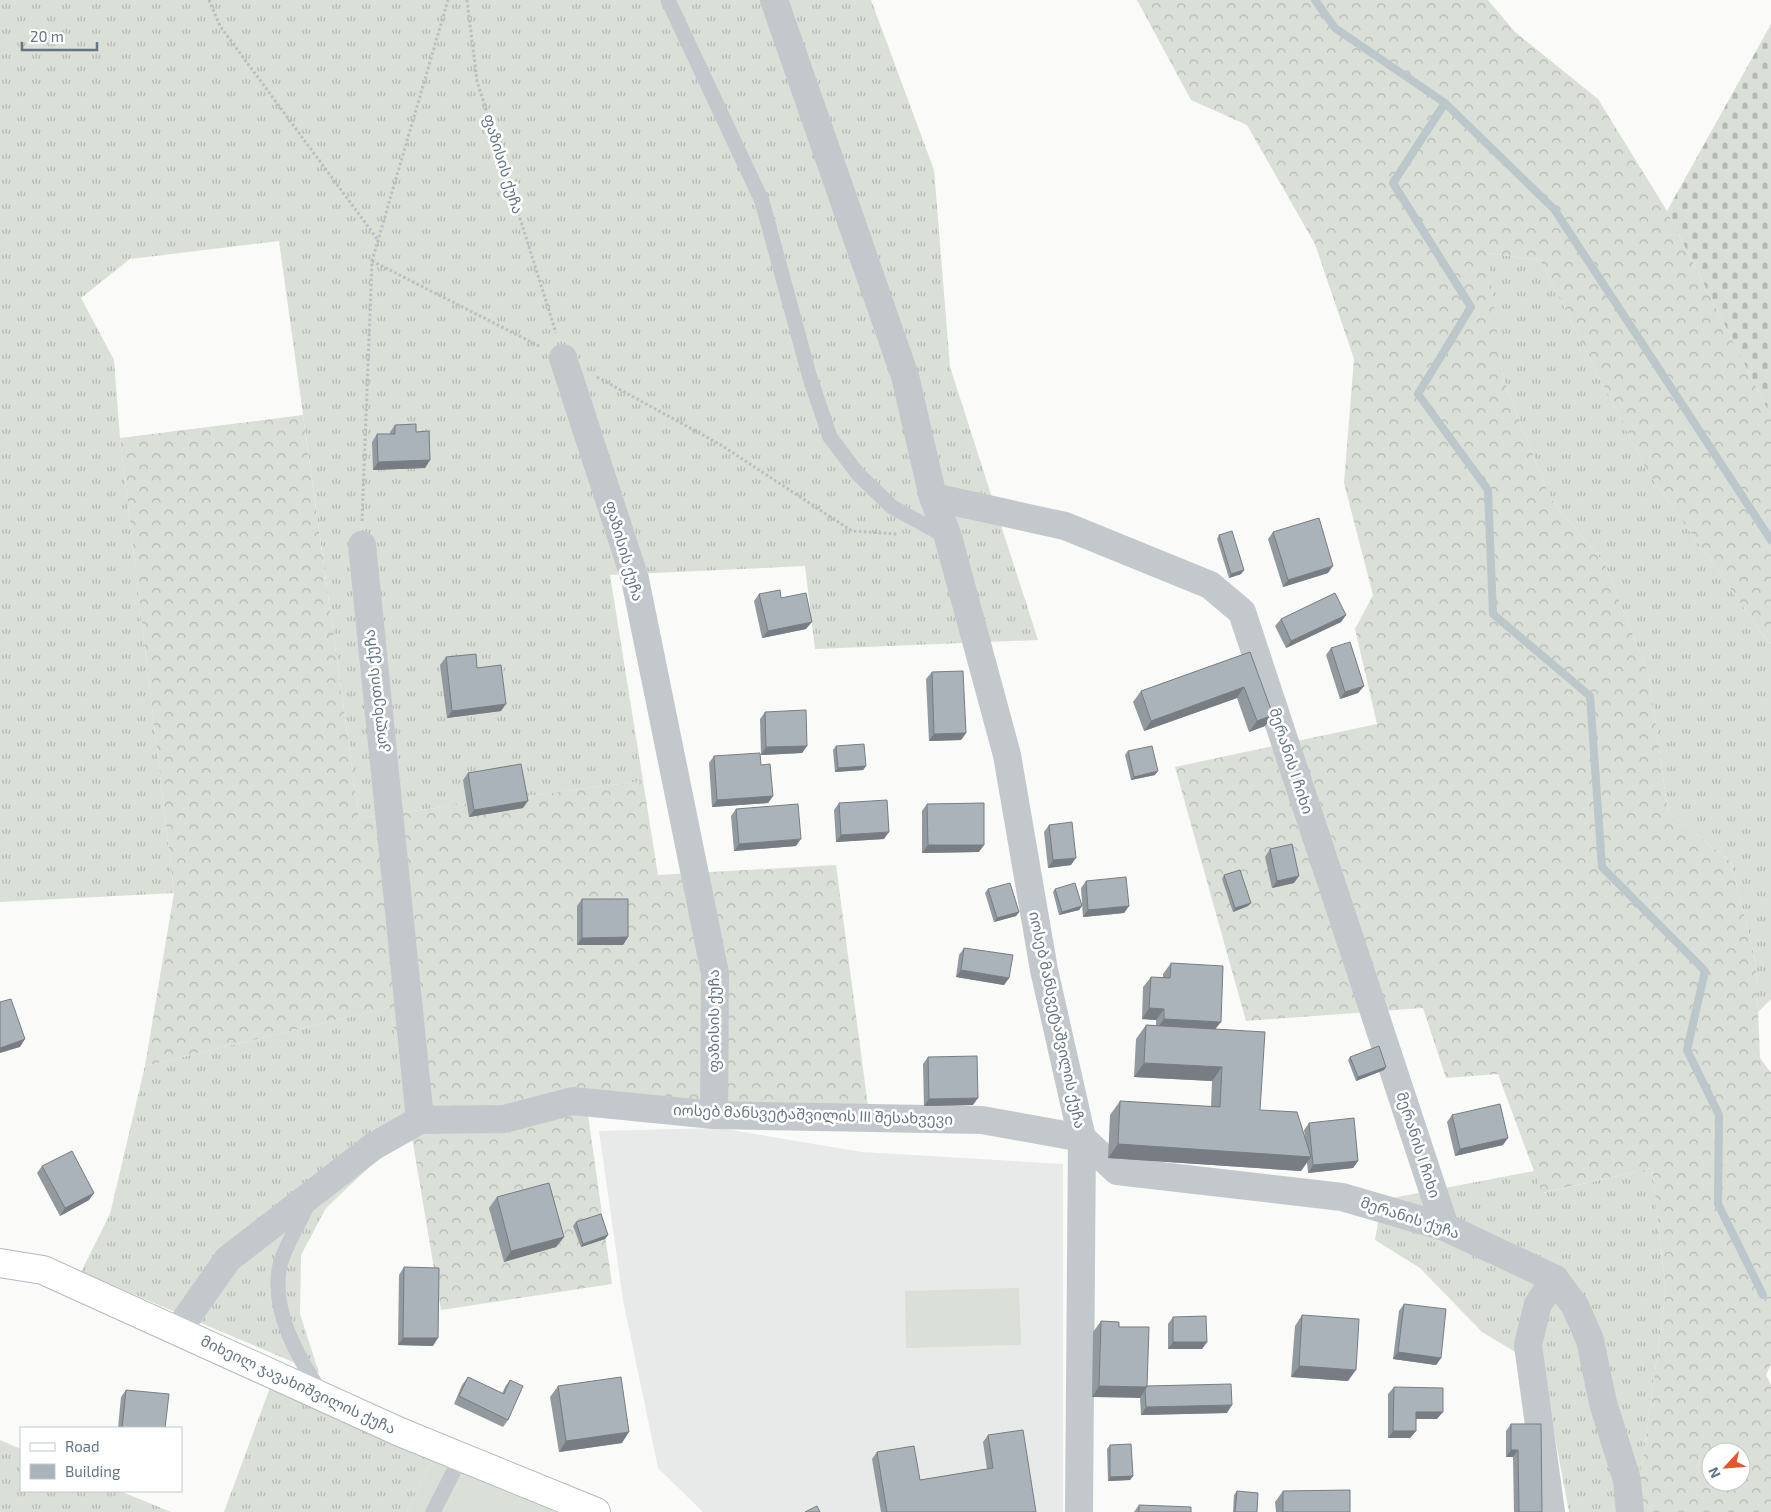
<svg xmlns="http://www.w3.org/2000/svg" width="1771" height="1512" viewBox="0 0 1771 1512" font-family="'Exo 2','Noto Sans Georgian',sans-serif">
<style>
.built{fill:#e8e9e9}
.grass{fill:url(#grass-tufts)}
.forest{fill:url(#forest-crowns);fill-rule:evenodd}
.cemetery{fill:url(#cemetery-stones)}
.pitch{fill:#dadfd7}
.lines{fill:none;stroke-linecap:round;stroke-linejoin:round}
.stream{stroke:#bbc7cb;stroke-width:8}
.secondary-casing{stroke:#b3babf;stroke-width:30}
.path{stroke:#bbbfc2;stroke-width:3;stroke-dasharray:2.5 2.5;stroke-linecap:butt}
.service{stroke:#c3c8cc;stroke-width:15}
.minor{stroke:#c3c8cc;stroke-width:28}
.secondary{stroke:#fff;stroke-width:28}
.wall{fill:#929a9f}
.shaded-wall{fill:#777d82}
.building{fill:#aab3b9;stroke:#777d82}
.labels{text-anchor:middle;stroke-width:5;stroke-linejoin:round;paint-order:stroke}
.street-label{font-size:15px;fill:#657683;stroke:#fff}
</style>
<defs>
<pattern id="grass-tufts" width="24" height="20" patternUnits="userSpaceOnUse" patternTransform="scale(1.25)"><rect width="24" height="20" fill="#dadfd7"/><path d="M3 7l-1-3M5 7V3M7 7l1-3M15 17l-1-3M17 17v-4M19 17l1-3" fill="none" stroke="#b4b9b4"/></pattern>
<pattern id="forest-crowns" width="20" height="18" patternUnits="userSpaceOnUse" patternTransform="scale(1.25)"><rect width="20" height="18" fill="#dadfd7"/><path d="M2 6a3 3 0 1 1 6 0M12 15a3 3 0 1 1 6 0" fill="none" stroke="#b4b9b4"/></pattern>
<pattern id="cemetery-stones" width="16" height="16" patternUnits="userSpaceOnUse" patternTransform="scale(1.25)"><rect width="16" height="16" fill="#dadfd7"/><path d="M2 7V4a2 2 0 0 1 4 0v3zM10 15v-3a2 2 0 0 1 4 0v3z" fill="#b4b9b4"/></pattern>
</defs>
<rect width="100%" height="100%" fill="#fafaf8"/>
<polygon class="built" points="719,1128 862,1152 1063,1164 1063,1512 703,1512 658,1468 623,1300 599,1131"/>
<g class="grass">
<polygon points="0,0 871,0 934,170 950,367 1038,640 815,649 805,566 610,575 643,781 359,818 279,241 130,259 81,298 114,360 120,438 174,893 0,902"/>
<polygon points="1486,253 1540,260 1647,471 1771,646 1771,999 1758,1012 1756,963 1731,862 1668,812 1649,676 1605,564 1550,498 1503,378"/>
<polygon points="390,1007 412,1136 382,1155 326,1208 301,1255 300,1314 319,1373 81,1272 110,1214 145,1066"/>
<polygon points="1652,1168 1666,1291 1639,1487 1644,1512 1569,1512 1542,1368 1482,1332 1420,1268 1375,1240 1382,1200 1534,1171 1543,1193"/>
<polygon points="275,1374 439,1448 406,1512 224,1512"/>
<polygon points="0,1440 21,1449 21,1491 120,1491 171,1512 0,1512"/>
</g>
<g class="forest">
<path d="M1137,0H1488L1515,32L1598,99L1667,211L1771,416V646L1647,471L1540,260L1487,253L1503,378L1550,498L1605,564L1649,676L1668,812L1731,862L1756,963L1760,1058L1771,1073V1364L1766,1375L1771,1385V1512H1644L1639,1487L1666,1291L1652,1168L1542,1193L1498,1074L1446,1078L1423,1008L1246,1021L1175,767L1377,724L1355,629L1373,595L1344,483L1354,359L1315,244L1247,125L1191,100ZM1711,1452H1741V1482H1711Z"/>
<polygon points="303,415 359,818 643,781 658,875 836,865 868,1106 587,1108 612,1284 441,1310 390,1007 145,1066 174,893 120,438"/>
</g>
<polygon class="cemetery" points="1771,24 1771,416 1667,211"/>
<g class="pitch">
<polygon points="1019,1288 1021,1345 906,1348 905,1291"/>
<polygon points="439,1448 461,1457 555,1512 406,1512"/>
</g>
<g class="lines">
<g class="stream">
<polyline points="1315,0 1335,28 1445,103 1393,183 1471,307 1418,394 1488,490 1493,614 1590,696 1602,867 1705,971 1687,1050 1719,1115 1718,1204 1763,1295"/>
<polyline points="1445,103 1554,209 1771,540"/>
</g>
<defs>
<polyline id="secondary" points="0,1263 43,1270 400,1432 596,1512"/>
</defs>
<use href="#secondary" class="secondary-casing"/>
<g class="path">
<polyline points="209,0 220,26 378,240"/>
<polyline points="467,0 477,81 556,333"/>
<polyline points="372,261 541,347"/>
<polyline points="597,377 721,445 852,531 897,534"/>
<polyline points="362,521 372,261 448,0"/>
</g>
<g class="service">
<polyline points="668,0 762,201 810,378 830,437 858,474 892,507 947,537"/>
<path d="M309,1202C301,1220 284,1248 280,1265C270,1310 298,1357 321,1393"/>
<polyline points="433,1512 461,1457"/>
</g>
<g class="minor">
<polyline points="774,0 905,376 933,497 948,537 1007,755 1044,970 1082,1138 1079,1512"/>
<polyline points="563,358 635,579 715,973 714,1115"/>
<polyline points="933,497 1065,526 1210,585 1242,612 1445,1227"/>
<polyline points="362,545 420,1120"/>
<polyline points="178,1330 228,1259 374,1146 420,1120 504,1119 573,1101 714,1115 982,1120 1082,1138 1117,1171 1342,1197 1445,1227 1555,1279 1575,1306 1590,1340 1603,1403 1627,1480 1630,1512"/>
<polyline points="1551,1512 1528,1345 1538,1304 1555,1279"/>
</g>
<use href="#secondary" class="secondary"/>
</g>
<g class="wall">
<polygon points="395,425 416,432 430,460 425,468 373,470 372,442 377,434 390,434 390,432"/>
<polygon points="1273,532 1328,573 1283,587 1268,539"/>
<polygon points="1219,535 1244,570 1241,574 1229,578 1217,539"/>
<polygon points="759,594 781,598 806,629 762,638 754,601"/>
<polygon points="1346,615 1341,622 1286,648 1275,626 1281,619"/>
<polygon points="1331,648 1364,686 1358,693 1340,699 1326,655"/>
<polygon points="1250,652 1273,715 1265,726 1249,732 1237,698 1144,731 1133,702 1141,691"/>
<polygon points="446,657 501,711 447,718 440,665"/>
<polygon points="932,672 966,733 961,740 929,741 926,679"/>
<polygon points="765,712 807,746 802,753 761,755 760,719"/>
<polygon points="836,746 866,766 863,770 835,772 833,750"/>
<polygon points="1128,751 1155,775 1131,780 1125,755"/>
<polygon points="714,756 773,796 768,803 712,807 709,763"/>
<polygon points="468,773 523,808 469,817 463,780"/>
<polygon points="839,803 884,839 836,842 834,810"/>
<polygon points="927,804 979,852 922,853 922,811"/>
<polygon points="736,809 796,846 734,851 731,816"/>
<polygon points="1049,825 1071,865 1048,868 1044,832"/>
<polygon points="1270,849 1294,883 1272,888 1265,857"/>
<polygon points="1224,875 1251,903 1248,906 1233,912 1222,879"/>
<polygon points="1086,881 1129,906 1124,913 1083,917 1081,888"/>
<polygon points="988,889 1019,912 1016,916 994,922 985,893"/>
<polygon points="1055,889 1082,906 1079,910 1059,915 1053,892"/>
<polygon points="582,899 628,937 623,945 577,945 577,906"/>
<polygon points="964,948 1009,978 1004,985 956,977 959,955"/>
<polygon points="1171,963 1215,1029 1260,1110 1305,1137 1304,1130 1309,1123 1358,1161 1353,1168 1308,1173 1307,1162 1301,1171 1108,1158 1110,1115 1120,1101 1211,1107 1212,1081 1134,1077 1136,1039 1146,1025 1156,1025 1156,1020 1142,1019 1143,987 1151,977 1163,977 1163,974"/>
<polygon points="928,1057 973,1105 924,1106 923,1064"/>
<polygon points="1350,1057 1386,1067 1384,1070 1356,1081 1348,1060"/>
<polygon points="1452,1115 1503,1145 1455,1156 1447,1122"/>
<polygon points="42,1166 89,1200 60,1216 37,1173"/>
<polygon points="497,1197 564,1237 556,1247 504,1262 489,1208"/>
<polygon points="576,1222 608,1235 605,1239 581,1247 573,1226"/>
<polygon points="404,1267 433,1346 398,1345 399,1275"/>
<polygon points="1404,1304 1441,1358 1436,1365 1393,1359 1399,1311"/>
<polygon points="1302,1315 1348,1381 1291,1377 1295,1326"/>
<polygon points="1173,1317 1207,1342 1202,1349 1168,1349 1168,1324"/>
<polygon points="1101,1321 1119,1327 1147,1386 1227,1413 1141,1415 1140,1397 1092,1397 1093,1332"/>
<polygon points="468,1377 502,1394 505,1387 510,1380 508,1420 503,1427 454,1404 462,1385"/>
<polygon points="558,1386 622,1443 559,1452 550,1397"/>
<polygon points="1394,1387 1437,1419 1416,1419 1416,1431 1410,1438 1388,1438 1388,1394"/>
<polygon points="126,1390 165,1428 118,1428 121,1397"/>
<polygon points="1511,1424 1542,1512 1514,1512 1513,1457 1506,1457 1506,1431"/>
<polygon points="988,1435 1036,1512 881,1512 872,1459 877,1452 920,1480 987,1469 983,1442"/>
<polygon points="1110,1445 1133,1476 1130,1480 1108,1481 1107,1449"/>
<polygon points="1237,1491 1257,1512 1233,1512 1234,1495"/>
<polygon points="1283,1491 1350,1512 1276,1512 1275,1502"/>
<polygon points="1139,1505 1191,1512 1134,1512"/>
</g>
<g class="shaded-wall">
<polygon points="430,460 425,468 373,470 378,462"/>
<polygon points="1333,566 1328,573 1283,587 1288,580"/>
<polygon points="1244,570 1241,574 1229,578 1231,574"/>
<polygon points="1346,615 1341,622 1286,648 1291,641"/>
<polygon points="812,622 806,629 762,638 768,631"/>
<polygon points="1364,686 1358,693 1340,699 1345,692"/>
<polygon points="1244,687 1237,698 1144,731 1151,721"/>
<polygon points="506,704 501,711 447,718 452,711"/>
<polygon points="1273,715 1265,726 1249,732 1257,721"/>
<polygon points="966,733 961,740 929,741 934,734"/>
<polygon points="807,746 802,753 761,755 766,747"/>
<polygon points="866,766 863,770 835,772 838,768"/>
<polygon points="1158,771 1155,775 1131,780 1134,777"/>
<polygon points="773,796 768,803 712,807 717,800"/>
<polygon points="528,801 523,808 469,817 474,810"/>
<polygon points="889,832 884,839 836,842 841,835"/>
<polygon points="801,839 796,846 734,851 739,844"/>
<polygon points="928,845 984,845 979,852 922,853"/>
<polygon points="1076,858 1071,865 1048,868 1053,860"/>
<polygon points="1299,876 1294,883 1272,888 1277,881"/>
<polygon points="1251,903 1248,906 1233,912 1235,908"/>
<polygon points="1082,906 1079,910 1059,915 1062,912"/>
<polygon points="1129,906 1124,913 1083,917 1088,910"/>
<polygon points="1019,912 1016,916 994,922 997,918"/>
<polygon points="628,937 623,945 577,945 582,938"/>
<polygon points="961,970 1009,978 1004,985 956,977"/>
<polygon points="1149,1008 1164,1009 1156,1020 1142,1019"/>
<polygon points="1164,1019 1221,1022 1213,1032 1156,1030"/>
<polygon points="25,1039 20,1047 0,1053 0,1048"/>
<polygon points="1144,1063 1222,1067 1212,1081 1134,1077"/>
<polygon points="1386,1067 1384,1070 1356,1081 1358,1077"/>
<polygon points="978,1098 973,1105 924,1106 929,1099"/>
<polygon points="1508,1138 1503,1145 1455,1156 1460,1149"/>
<polygon points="1118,1144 1311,1157 1301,1171 1108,1158"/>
<polygon points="1358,1161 1353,1168 1308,1173 1313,1165"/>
<polygon points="94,1193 89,1200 60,1216 65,1208"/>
<polygon points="608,1235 605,1239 581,1247 583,1244"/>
<polygon points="564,1237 556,1247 504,1262 511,1251"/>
<polygon points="403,1338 438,1338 433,1346 398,1345"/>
<polygon points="1173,1342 1207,1342 1202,1349 1168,1349"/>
<polygon points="1398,1352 1441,1358 1436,1365 1393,1359"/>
<polygon points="1299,1366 1356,1370 1348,1381 1291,1377"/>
<polygon points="1099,1386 1147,1387 1140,1398 1092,1397"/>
<polygon points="1232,1405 1227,1413 1141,1415 1146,1407"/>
<polygon points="1416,1412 1443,1412 1437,1419 1411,1419"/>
<polygon points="1393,1431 1416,1431 1410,1438 1388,1438"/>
<polygon points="629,1432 622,1443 559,1452 566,1441"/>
<polygon points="1511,1450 1518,1450 1513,1457 1506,1457"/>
<polygon points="1133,1476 1130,1480 1108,1481 1110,1477"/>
</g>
<g class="building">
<polygon points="416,424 416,432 429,431 430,460 378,462 377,434 395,434 395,425"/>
<polygon points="1319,518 1333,566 1288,580 1273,532"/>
<polygon points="1232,531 1244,570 1231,574 1219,535"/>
<polygon points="780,590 781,598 806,593 812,622 768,631 759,594"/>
<polygon points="1335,593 1346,615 1291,641 1281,619"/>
<polygon points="1350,642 1364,686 1345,692 1331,648"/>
<polygon points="1250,652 1273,715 1257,721 1244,687 1151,721 1141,691"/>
<polygon points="476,654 477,668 501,665 506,704 452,711 446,657"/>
<polygon points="963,671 966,733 934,734 932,672"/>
<polygon points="806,710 807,746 766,747 765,712"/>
<polygon points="864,744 866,766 838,768 836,746"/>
<polygon points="1152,746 1158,771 1134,777 1128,751"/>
<polygon points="760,753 761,765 770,764 773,796 717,800 714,756"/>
<polygon points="521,764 528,801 474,810 468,773"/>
<polygon points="887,800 889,832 841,835 839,803"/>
<polygon points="984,803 984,845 928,845 927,804"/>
<polygon points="798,804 801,839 739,844 736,809"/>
<polygon points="1072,822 1076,858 1053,860 1049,825"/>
<polygon points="1292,844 1299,876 1277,881 1270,849"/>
<polygon points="1240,870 1251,903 1235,908 1224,875"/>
<polygon points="1126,877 1129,906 1088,910 1086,881"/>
<polygon points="1010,883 1019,912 997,918 988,889"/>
<polygon points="1075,883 1082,906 1062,912 1055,889"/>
<polygon points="582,899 628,899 628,937 582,938"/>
<polygon points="964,948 1013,955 1009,978 961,970"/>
<polygon points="1171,963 1223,966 1221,1022 1164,1019 1164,1009 1149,1008 1151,977 1170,978"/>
<polygon points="11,999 25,1039 0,1048 0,1002"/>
<polygon points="1146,1025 1265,1032 1260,1110 1297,1112 1311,1157 1118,1144 1120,1101 1220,1107 1222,1067 1144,1063"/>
<polygon points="1379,1046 1386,1067 1358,1077 1350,1057"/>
<polygon points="977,1056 978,1098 929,1099 928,1057"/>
<polygon points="1500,1104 1508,1138 1460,1149 1452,1115"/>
<polygon points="1354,1118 1358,1161 1313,1165 1309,1123"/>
<polygon points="72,1151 94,1193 65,1208 42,1166"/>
<polygon points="549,1183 564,1237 511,1251 497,1197"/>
<polygon points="601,1214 608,1235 583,1244 576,1222"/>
<polygon points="404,1267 439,1268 438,1338 403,1338"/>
<polygon points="1404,1304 1446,1309 1441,1358 1398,1352"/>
<polygon points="1302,1315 1359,1319 1356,1370 1299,1366"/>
<polygon points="1206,1316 1207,1342 1173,1342 1173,1317"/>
<polygon points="1101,1321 1119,1322 1119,1327 1149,1327 1147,1387 1099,1386"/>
<polygon points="468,1377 504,1394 510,1380 523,1386 508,1420 459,1396"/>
<polygon points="621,1377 629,1432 566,1441 558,1386"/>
<polygon points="1231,1384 1232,1405 1146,1407 1145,1390 1147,1386"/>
<polygon points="1394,1387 1443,1388 1443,1412 1416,1412 1416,1431 1393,1431"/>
<polygon points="126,1390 169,1394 165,1428 122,1428"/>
<polygon points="1511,1424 1541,1424 1542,1512 1519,1512 1518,1450 1511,1450"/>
<polygon points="1023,1430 1036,1512 887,1512 877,1452 914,1446 920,1480 993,1468 988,1435"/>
<polygon points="1131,1444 1133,1476 1110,1477 1110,1445"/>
<polygon points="1350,1490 1350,1512 1283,1512 1283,1491"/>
<polygon points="1237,1491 1258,1493 1257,1512 1235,1512"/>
<polygon points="1139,1505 1191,1507 1191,1512 1139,1512"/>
<polygon points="817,1506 820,1512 805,1512"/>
</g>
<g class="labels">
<g class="street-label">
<text transform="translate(503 164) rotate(73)" y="5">ფაზისის ქუჩა</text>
<text transform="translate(624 551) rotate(74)" y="5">ფაზისის ქუჩა</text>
<text transform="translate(376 691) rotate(-96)" y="5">კოლხეთის ქუჩა</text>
<text transform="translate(1291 761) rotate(72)" y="5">მერანის I ჩიხი</text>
<text transform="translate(1057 1020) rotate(78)" y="5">იოსებ მანსვეტაშვილის ქუჩა</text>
<text transform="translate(714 1021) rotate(-90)" y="5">ფაზისის ქუჩა</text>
<text transform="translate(813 1115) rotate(2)" y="5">იოსებ მანსვეტაშვილის III შესახვევი</text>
<text transform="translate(1418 1145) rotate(72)" y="5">მერანის I ჩიხი</text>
<text transform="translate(1410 1218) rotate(18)" y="5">მერანის ქუჩა</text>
<text transform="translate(298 1385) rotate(25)" y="5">მიხეილ ჯავახიშვილის ქუჩა</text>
</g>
</g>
<rect x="20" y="1427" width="162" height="65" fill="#ffffff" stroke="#c1c8cd"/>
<rect x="30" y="1443" width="25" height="8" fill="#ffffff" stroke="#c1c8cd"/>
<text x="65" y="1452" font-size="15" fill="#657683">Road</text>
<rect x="30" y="1464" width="25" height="15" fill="#aab3b9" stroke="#c1c8cd"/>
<text x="65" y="1477" font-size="15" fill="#657683">Building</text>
<g transform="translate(1726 1467) rotate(244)"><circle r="24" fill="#ffffff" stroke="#c1c8cd"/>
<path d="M0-4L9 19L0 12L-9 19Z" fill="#e4572e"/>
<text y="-8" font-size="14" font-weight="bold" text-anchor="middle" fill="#657683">N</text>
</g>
<path d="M22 42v8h75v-8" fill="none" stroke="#657683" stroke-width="2.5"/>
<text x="30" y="42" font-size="15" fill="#657683" stroke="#ffffff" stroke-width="4" paint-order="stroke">20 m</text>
</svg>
